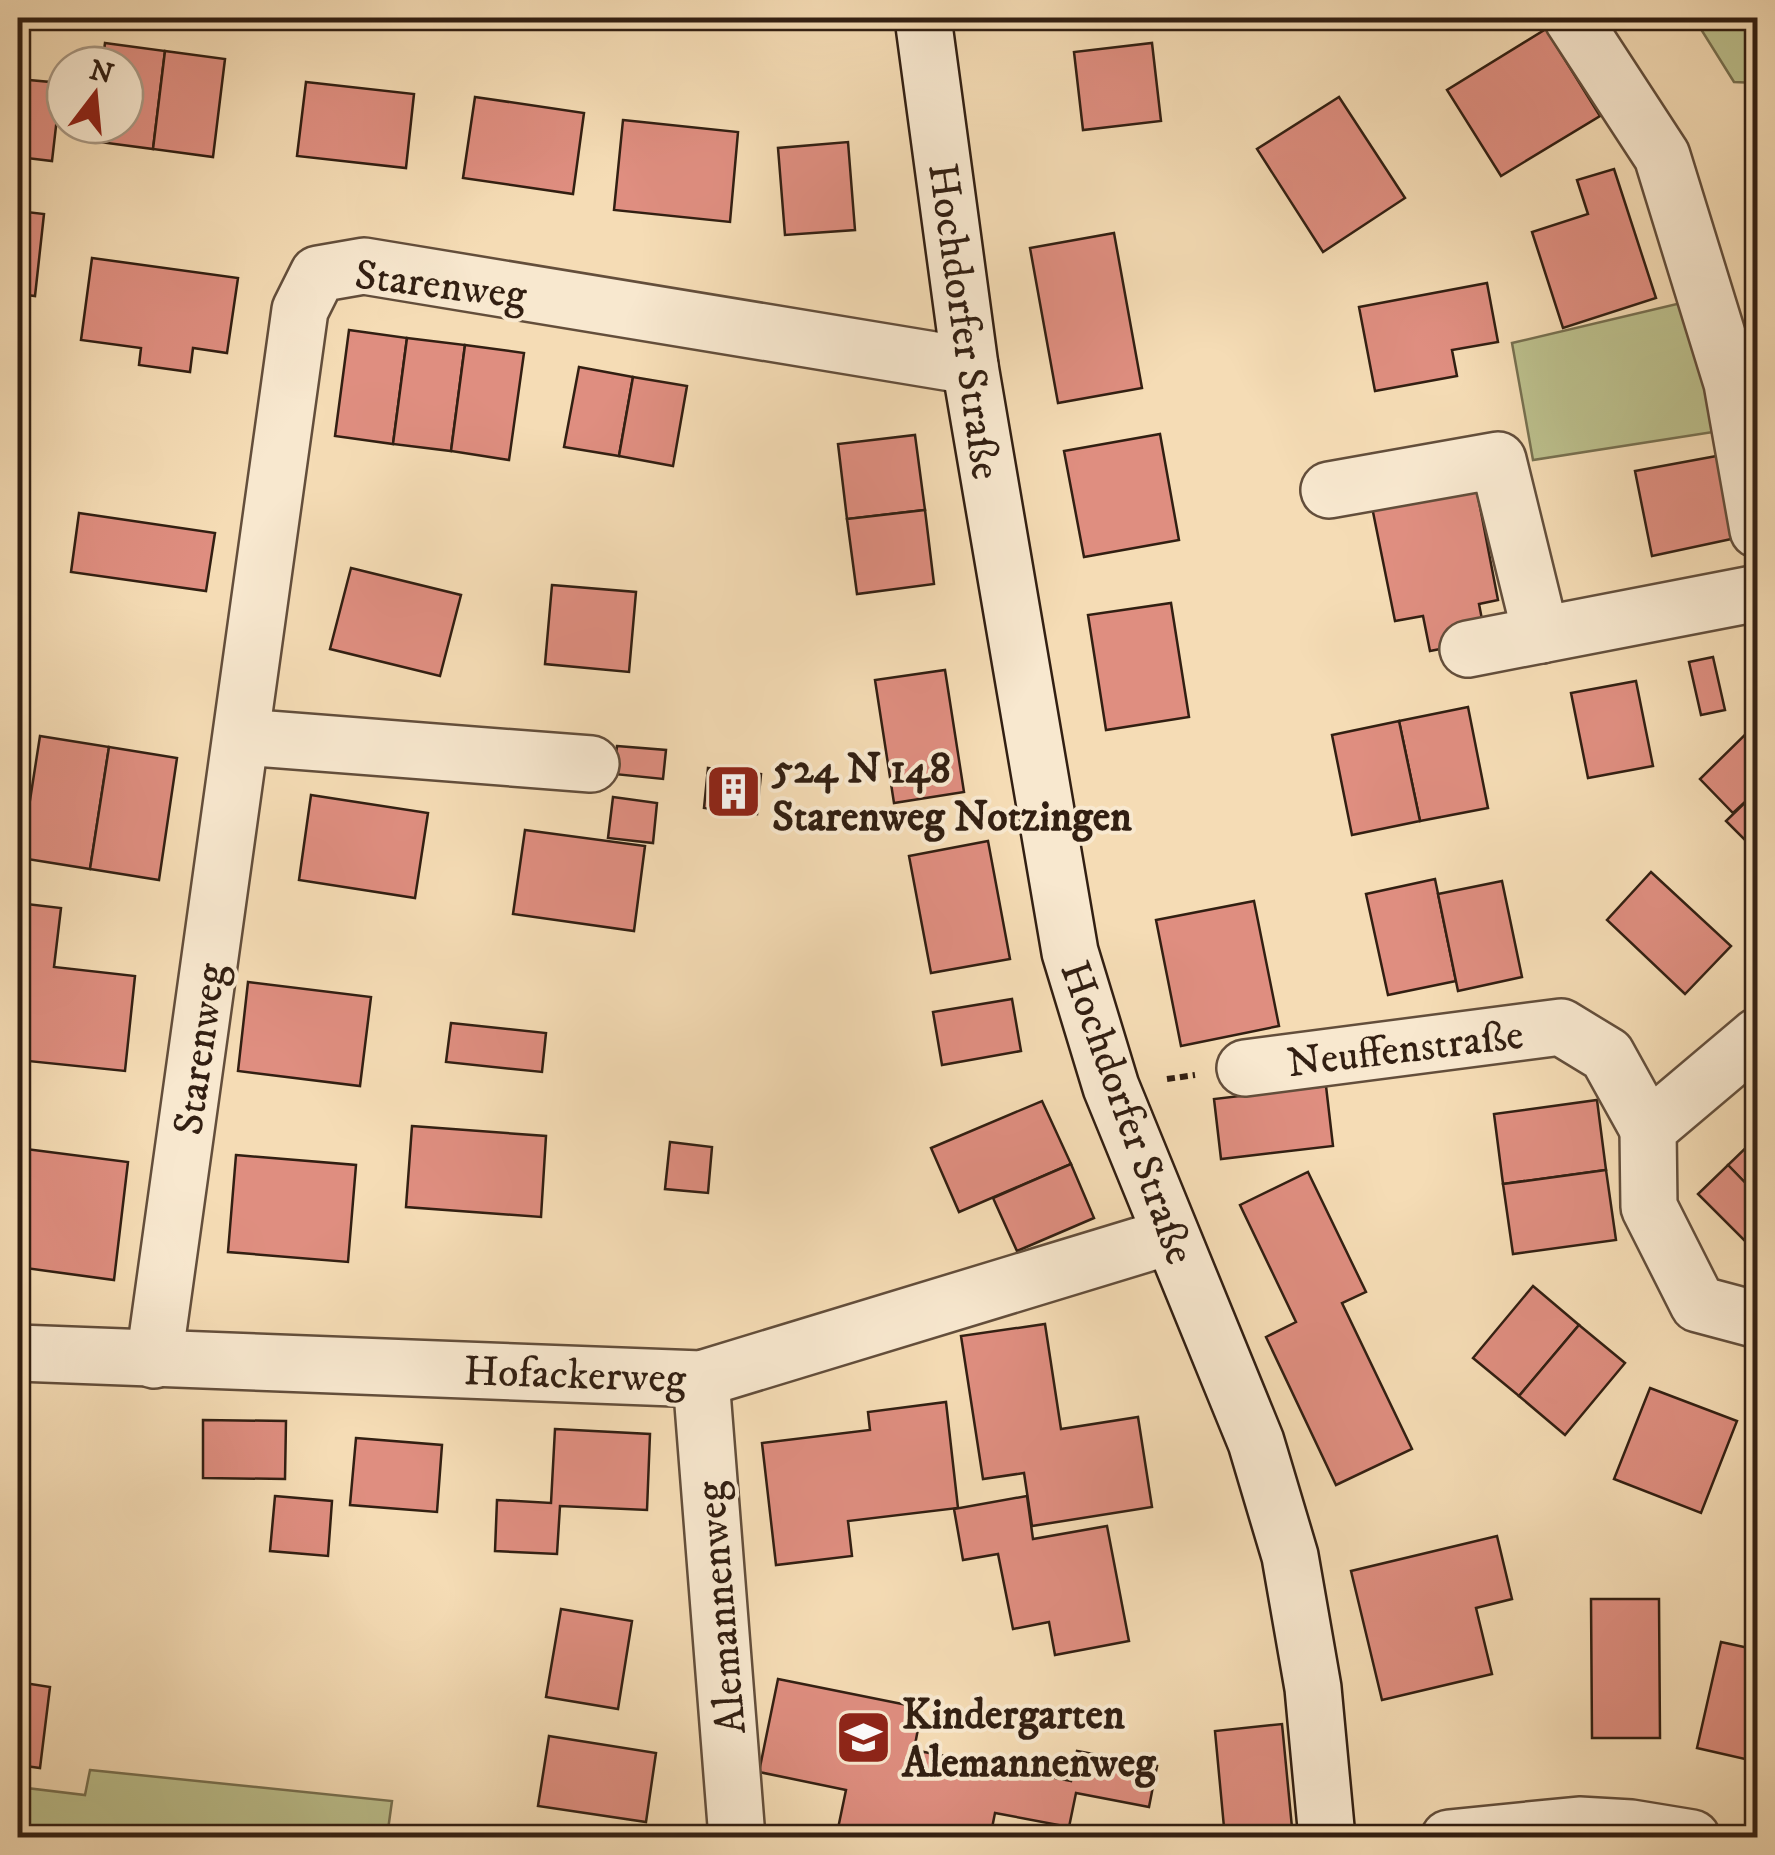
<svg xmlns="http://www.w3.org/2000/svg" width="1775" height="1855" viewBox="0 0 1775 1855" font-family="'IM FELL DW Pica',serif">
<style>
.green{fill:#bcc08d;stroke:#777050;stroke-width:2.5}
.building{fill:#df8e80;stroke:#321f12;stroke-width:2.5}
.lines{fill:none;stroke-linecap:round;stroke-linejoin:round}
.street-casing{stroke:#634e3b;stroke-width:60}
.secondary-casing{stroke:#321f12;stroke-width:60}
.path{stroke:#321f12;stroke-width:6;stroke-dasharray:8 5;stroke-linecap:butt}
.street{stroke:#f8e8cf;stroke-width:55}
.secondary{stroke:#f8e8cf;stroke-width:55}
.labels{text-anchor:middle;stroke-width:8;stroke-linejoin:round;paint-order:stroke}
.street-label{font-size:42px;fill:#321f12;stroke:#f8e8cf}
.poi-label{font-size:42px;font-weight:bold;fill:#321f12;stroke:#f8e8cf;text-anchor:start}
</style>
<rect width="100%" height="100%" fill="#f5dcb5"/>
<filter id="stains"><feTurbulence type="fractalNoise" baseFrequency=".002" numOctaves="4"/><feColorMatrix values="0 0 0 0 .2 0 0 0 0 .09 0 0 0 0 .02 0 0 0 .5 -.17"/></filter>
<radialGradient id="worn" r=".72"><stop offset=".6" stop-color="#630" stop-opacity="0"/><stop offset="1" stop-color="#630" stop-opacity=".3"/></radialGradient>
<g class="green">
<polygon points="1694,18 1757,18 1757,83 1734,82"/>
<polygon points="1698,299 1726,430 1533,460 1512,343"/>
<polygon points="90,1770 392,1801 387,1837 18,1837 18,1787 85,1795"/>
</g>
<g class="building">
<polygon points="1546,29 1600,116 1501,176 1447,90"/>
<polygon points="105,43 165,51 153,149 92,141 94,125 125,125 125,65 102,65"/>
<polygon points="1152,43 1161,121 1083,130 1074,52"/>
<polygon points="165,51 225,59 213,157 153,149"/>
<polygon points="18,79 61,83 52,161 18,157"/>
<polygon points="306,82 414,94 406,168 297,156"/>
<polygon points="475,97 584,113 573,194 463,178"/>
<polygon points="1339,97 1405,198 1323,252 1257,149"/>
<polygon points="623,120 738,132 730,222 614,210"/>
<polygon points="848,142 855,230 785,235 778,148"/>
<polygon points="1614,169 1656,298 1563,328 1532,232 1588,214 1577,180"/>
<polygon points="18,211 44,214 35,296 18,294"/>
<polygon points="1114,233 1142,388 1058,403 1030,248"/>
<polygon points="92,258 238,278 227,353 193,348 190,372 139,365 141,348 81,340"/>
<polygon points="1487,283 1498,342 1452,350 1457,376 1375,391 1359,307"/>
<polygon points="349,330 407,338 393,444 335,436"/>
<polygon points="407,338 465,345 451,451 393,444"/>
<polygon points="465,345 524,353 509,460 451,451"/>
<polygon points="579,367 633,377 619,456 564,447"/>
<polygon points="633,377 687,386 673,466 619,456"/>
<polygon points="1160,434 1179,540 1084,557 1064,451"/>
<polygon points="915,435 925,510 847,519 838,444"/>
<polygon points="1722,455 1736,538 1652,556 1635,471"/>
<polygon points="1476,486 1498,600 1479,604 1486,640 1430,651 1423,616 1395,621 1372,507"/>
<polygon points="925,510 934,584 857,594 847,519"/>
<polygon points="79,513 215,533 206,591 71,572"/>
<polygon points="351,568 461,595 440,676 330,649"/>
<polygon points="552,585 636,592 629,672 545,664"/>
<polygon points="1171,603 1189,717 1106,730 1088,615"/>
<polygon points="1713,657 1725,710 1701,715 1689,662"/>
<polygon points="945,670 964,792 894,803 875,680"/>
<polygon points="1636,681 1653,766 1588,778 1571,693"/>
<polygon points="1468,707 1488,808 1420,821 1399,721"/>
<polygon points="1399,721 1420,821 1352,835 1332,735"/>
<polygon points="1758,722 1758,790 1733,813 1700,779"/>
<polygon points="40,736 109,747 90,869 21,858"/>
<polygon points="617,746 666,750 663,779 614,774"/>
<polygon points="109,747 177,758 159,880 90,869"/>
<polygon points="708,768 761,774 757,814 704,808"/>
<polygon points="1758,790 1758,853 1726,821"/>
<polygon points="311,795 428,813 415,898 299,880"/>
<polygon points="613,797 657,803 653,843 608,838"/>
<polygon points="525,830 645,846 634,931 513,914"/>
<polygon points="988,841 1010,959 931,973 909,856"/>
<polygon points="1651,872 1731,946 1685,994 1607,920"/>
<polygon points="1435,879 1456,981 1388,995 1366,894"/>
<polygon points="1502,881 1522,977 1458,991 1438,894"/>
<polygon points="1254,901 1279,1026 1181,1046 1156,920"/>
<polygon points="18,903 61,908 54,967 135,976 125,1071 18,1060 25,967 18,966"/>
<polygon points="248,982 371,997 360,1086 238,1071"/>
<polygon points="1012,999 1021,1051 942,1065 933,1012"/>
<polygon points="451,1023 546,1033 542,1072 446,1062"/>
<polygon points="1326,1086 1333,1146 1221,1159 1214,1099"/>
<polygon points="1597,1100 1606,1170 1503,1184 1494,1114"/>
<polygon points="1042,1101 1071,1164 959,1212 931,1148"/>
<polygon points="412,1126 546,1136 541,1217 406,1207"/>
<polygon points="1757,1137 1758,1138 1758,1196 1728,1165"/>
<polygon points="670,1142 712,1147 708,1193 665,1189"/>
<polygon points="18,1148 128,1162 114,1280 18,1267"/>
<polygon points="236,1155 356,1165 348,1262 228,1252"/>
<polygon points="1071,1164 1094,1218 1017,1251 993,1198"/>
<polygon points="1728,1165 1758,1196 1758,1254 1698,1194"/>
<polygon points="1606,1170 1616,1240 1513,1254 1503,1184"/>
<polygon points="1308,1172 1366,1292 1342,1303 1412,1449 1336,1485 1266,1337 1296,1322 1240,1205"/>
<polygon points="1533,1286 1579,1325 1519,1396 1473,1358"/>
<polygon points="1045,1324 1061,1429 1138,1417 1152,1507 1032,1526 1024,1473 983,1479 961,1336"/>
<polygon points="1579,1325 1625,1363 1565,1435 1519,1396"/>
<polygon points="1650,1388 1737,1421 1701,1513 1614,1479"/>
<polygon points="946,1402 958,1508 848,1521 852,1556 776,1565 762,1443 870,1430 868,1412"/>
<polygon points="203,1420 286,1421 285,1479 203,1478"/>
<polygon points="555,1429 650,1434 647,1510 560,1506 557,1554 495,1551 497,1500 551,1503"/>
<polygon points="356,1438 442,1445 437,1512 350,1505"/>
<polygon points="275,1496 332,1501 328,1556 270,1551"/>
<polygon points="1027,1496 1033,1539 1107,1526 1129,1641 1055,1655 1049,1622 1013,1629 998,1554 963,1560 954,1509"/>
<polygon points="1497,1536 1512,1599 1476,1608 1492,1674 1382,1700 1351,1571"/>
<polygon points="1591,1599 1659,1599 1660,1738 1592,1738"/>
<polygon points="561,1609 632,1621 618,1709 546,1697"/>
<polygon points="1721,1642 1758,1650 1758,1762 1697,1748"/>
<polygon points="778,1679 922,1708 914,1750 1071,1781 1077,1751 1157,1766 1149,1807 1076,1793 1069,1827 995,1813 990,1838 836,1838 846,1790 759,1772"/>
<polygon points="18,1682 50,1687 40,1768 18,1765"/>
<polygon points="1282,1724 1293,1838 1225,1838 1215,1731"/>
<polygon points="549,1736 656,1753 646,1822 538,1806"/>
</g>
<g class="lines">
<defs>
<g id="street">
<polyline points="1572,18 1662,156 1732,383 1758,530"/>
<polyline points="1329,490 1498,460 1541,635"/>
<polyline points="1468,649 1758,593"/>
<polyline points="242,737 591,764"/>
<polyline points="1758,1036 1648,1129 1649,1207 1698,1304 1758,1320"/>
<polyline points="1245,1068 1561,1027 1607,1055 1648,1129"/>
<polyline points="18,1353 701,1379 1171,1236"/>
<polyline points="154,1360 300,310 318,274 364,266 970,366"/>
<polyline points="701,1379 737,1838"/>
<polyline points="1449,1838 1579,1825 1631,1828 1692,1838"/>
</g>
<polyline id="secondary" points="923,18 970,366 1070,952 1111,1087 1256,1442 1290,1556 1313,1688 1327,1838"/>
</defs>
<use href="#street" class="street-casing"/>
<use href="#secondary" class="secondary-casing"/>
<polyline class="path" points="1167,1079 1195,1075"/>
<use href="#street" class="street"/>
<use href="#secondary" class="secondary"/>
</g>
<defs>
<symbol id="building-square" viewBox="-11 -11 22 22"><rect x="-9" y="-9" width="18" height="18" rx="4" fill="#8f2418" stroke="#f8e8cf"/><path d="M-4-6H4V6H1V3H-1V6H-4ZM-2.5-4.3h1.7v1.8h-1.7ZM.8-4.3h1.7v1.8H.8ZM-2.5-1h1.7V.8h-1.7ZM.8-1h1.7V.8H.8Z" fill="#fff"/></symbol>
<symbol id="school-square" viewBox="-11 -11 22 22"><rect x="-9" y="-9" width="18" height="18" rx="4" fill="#8f2418" stroke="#f8e8cf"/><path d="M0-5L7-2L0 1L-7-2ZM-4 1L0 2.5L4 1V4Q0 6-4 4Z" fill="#fff"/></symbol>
</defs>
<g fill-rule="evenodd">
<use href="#building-square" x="702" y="760" width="63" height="63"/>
<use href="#school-square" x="832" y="1706" width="63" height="63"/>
</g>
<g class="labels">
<g class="street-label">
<text transform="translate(441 283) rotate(7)" y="15">Starenweg</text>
<text transform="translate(966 321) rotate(82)" y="15">Hochdorfer Straße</text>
<text transform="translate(1405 1047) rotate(-7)" y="15">Neuffenstraße</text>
<text transform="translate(198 1049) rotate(-82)" y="15">Starenweg</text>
<text transform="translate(1129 1112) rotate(70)" y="15">Hochdorfer Straße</text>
<text transform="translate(575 1373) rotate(2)" y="15">Hofackerweg</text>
<text transform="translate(719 1608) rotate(-95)" y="15">Alemannenweg</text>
</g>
<g class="poi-label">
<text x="772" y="782">524 N 148<tspan x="772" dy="48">Starenweg Notzingen</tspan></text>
<text x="902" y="1728">Kindergarten<tspan x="902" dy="48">Alemannenweg</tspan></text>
</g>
</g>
<rect width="1775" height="1855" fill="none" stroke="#f5dcb5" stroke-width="60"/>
<rect x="20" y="20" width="1735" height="1815" fill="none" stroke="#321f12" stroke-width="5"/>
<rect x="30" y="30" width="1715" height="1795" fill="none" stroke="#321f12" stroke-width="2.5"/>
<g transform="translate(95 95) rotate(16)"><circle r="48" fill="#f8e8cf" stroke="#a99883" stroke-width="2.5"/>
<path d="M0-8L18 38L0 25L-18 38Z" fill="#8f2418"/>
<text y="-15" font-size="28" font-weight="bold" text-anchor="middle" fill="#321f12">N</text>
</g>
<rect width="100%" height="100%" filter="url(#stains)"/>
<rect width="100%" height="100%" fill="url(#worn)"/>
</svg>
